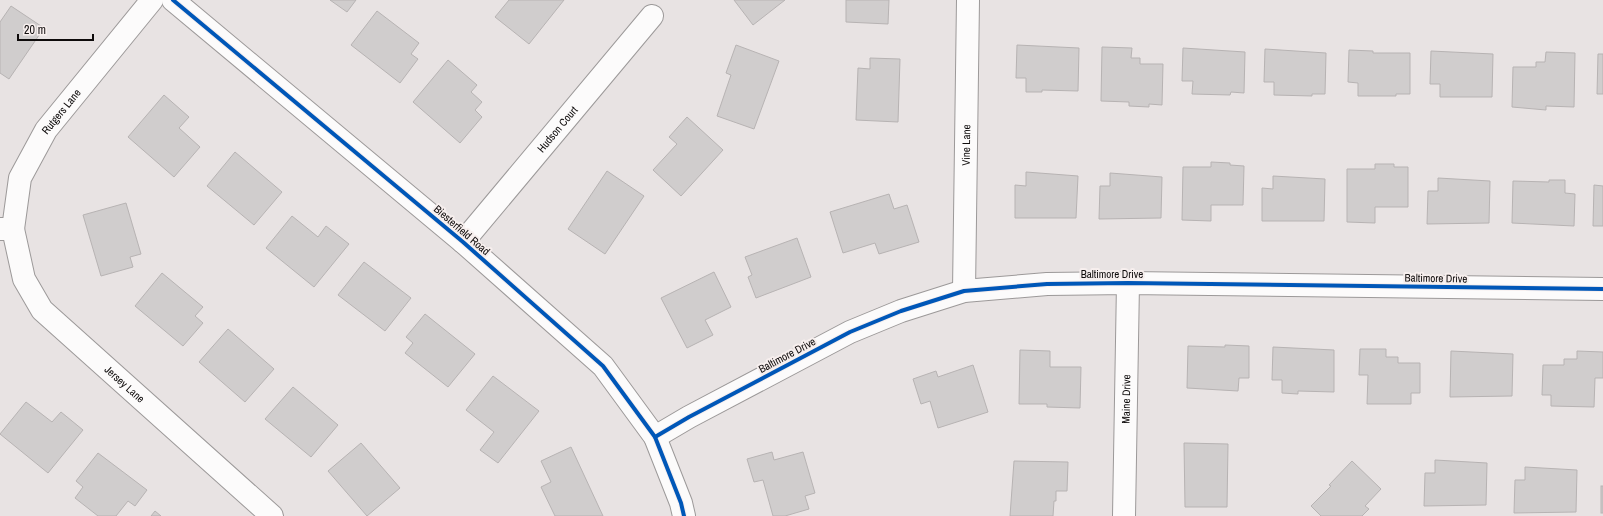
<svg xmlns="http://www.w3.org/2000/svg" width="1603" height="516" viewBox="0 0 1603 516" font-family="'Archivo Narrow',sans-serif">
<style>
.building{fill:#d0cdcd;stroke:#b7b3b3}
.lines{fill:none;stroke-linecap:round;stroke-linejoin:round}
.street-casing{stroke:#9c9999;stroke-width:24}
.street{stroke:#fcfbfb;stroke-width:22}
.cycleway-casing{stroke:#f7efee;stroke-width:6}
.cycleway{stroke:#0057b8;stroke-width:4}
.labels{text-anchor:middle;stroke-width:4;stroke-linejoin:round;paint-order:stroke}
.street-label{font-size:11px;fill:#0e0b0b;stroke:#f7efee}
</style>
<rect width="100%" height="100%" fill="#e8e3e3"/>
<g class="building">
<polygon points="330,0 356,0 347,12"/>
<polygon points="509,0 564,0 529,44 495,17"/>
<polygon points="734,0 785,0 753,25"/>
<polygon points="846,0 889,0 888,24 846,22"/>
<polygon points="11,6 44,28 9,79 0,73 0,22"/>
<polygon points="377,11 419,43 411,54 418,59 400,83 351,45"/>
<polygon points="736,45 779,61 754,129 717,116 731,75 726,73"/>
<polygon points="1017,45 1079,48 1078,91 1042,90 1042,92 1026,92 1026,78 1016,78"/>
<polygon points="1102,47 1132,48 1131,58 1140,58 1140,64 1163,64 1162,105 1149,104 1149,107 1129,106 1129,102 1101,101"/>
<polygon points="1183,48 1245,52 1244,93 1231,92 1230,95 1192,94 1193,81 1182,81"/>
<polygon points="1265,49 1326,53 1325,94 1312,94 1312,96 1274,95 1274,82 1264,82"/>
<polygon points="1349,50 1373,51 1373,53 1410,53 1410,94 1396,94 1396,96 1358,96 1358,83 1348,82"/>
<polygon points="1431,51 1493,54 1492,97 1440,97 1440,84 1430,84"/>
<polygon points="1546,52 1575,53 1574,107 1546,106 1546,110 1512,107 1513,67 1536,67 1536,62 1545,62"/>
<polygon points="1598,54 1603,54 1603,94 1597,94"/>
<polygon points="870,58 900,59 898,122 856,120 858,68 870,69"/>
<polygon points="448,60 477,85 471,92 482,102 475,110 482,117 460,143 413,102"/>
<polygon points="164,95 189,117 179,128 200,147 174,177 128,137"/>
<polygon points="687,117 723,150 681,196 653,170 677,144 669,137"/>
<polygon points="235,152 282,192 254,225 207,186"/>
<polygon points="1211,162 1230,163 1230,165 1244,166 1243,205 1211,205 1211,221 1182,220 1183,167 1211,167"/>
<polygon points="1375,164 1394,164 1394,167 1408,167 1408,207 1375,207 1375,223 1347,222 1347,169 1375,169"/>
<polygon points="607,171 644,196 605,254 568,229"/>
<polygon points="1026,172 1078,176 1076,218 1015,218 1015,185 1026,186"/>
<polygon points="1110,173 1162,177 1161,218 1099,219 1100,186 1110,186"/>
<polygon points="1273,176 1325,179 1324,221 1262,221 1262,188 1273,189"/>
<polygon points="1438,178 1490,181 1489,223 1427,224 1428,191 1438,191"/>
<polygon points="1549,180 1565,180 1565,193 1575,194 1574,226 1512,223 1513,181 1549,182"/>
<polygon points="1594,185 1603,186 1603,226 1593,226"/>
<polygon points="889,194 894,209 907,205 919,242 879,254 875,243 843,253 830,212"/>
<polygon points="126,203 141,254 130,257 133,267 101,276 83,215"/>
<polygon points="292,216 318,237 326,226 349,244 314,287 266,248"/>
<polygon points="797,238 811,277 756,298 748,277 752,275 745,257"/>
<polygon points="364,262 411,298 385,331 338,295"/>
<polygon points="714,272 731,307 705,320 713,335 687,348 661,298"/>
<polygon points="162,273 203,307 195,316 203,323 183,346 135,306"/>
<polygon points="425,314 475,354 448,387 405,353 413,343 406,337"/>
<polygon points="228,329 274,369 245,402 199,362"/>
<polygon points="1225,345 1249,346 1249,378 1239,378 1238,391 1187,388 1188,346 1225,347"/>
<polygon points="1273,347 1334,350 1334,392 1298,391 1298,394 1282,393 1282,380 1272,380"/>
<polygon points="1360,349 1386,349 1386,357 1398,357 1398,363 1420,363 1420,393 1411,393 1411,404 1367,404 1368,375 1359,375"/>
<polygon points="1020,350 1050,351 1050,367 1081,367 1080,408 1047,407 1047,404 1019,404"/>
<polygon points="1451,351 1513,354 1512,396 1450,397"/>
<polygon points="1577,351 1603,352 1603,378 1595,378 1594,407 1551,406 1551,395 1542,395 1543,365 1564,365 1564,359 1577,359"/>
<polygon points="973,365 988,412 938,428 930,401 921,404 913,379 936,371 938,377"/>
<polygon points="493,376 539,411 498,463 480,450 494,432 466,410"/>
<polygon points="293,387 338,425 311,457 265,419"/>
<polygon points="26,402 52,422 61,412 83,430 48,473 0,434"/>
<polygon points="361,443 400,488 367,516 328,471"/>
<polygon points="1184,443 1228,444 1227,507 1185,507"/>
<polygon points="571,447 603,516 555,516 541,487 551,482 541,461"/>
<polygon points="772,452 774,460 803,452 815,493 805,496 809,509 785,516 773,516 763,480 754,482 747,459"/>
<polygon points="98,453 147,490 135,506 128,501 116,516 98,516 75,498 83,487 76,481"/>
<polygon points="1435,460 1487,463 1486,505 1424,506 1425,473 1435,473"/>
<polygon points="1014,461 1068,462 1067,491 1056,491 1056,501 1054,501 1053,516 1010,516"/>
<polygon points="1352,461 1381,489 1365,506 1369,509 1362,516 1321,516 1311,506 1331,486 1329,485"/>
<polygon points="1525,467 1577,470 1576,512 1514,513 1515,480 1525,480"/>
<rect x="1601" y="486" width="2" height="27"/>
<polygon points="155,511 161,516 151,516"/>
</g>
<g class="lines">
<defs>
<g id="street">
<polyline points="173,0 463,242 603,366 655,437 681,503 684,516"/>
<path id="s1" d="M0,229H13L20,178L46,130L152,0"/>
<path id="s2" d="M13,229L24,279L42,310L272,516"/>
<path id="s3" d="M463,242L652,16"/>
<path id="s4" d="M964,291L968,0"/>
<polyline points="655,437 689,417 850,332 901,311 964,291 1047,284 1128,283 1603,289"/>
<path id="s5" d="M1124,516L1128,283"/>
</g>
</defs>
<use href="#street" class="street-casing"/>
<use href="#street" class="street"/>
<defs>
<g id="cycleway">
<polyline points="173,0 463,242 603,366 655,437 681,503 684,516"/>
<polyline points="655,437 689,417 850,332 901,311 964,291 1047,284 1128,283 1603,289"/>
</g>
</defs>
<use href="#cycleway" class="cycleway-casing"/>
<use href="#cycleway" class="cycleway"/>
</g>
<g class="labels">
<g class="street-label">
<text dy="4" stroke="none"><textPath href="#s1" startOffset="143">Rutgers Lane</textPath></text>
<text dy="4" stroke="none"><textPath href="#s3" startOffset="147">Hudson Court</textPath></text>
<text dy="4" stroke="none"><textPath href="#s4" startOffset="146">Vine Lane</textPath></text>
<text transform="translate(462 230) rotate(41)" y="4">Biesterfield Road</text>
<text x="1112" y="278">Baltimore Drive</text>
<text transform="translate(1436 278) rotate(1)" y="4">Baltimore Drive</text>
<text transform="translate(787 355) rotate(-28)" y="4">Baltimore Drive</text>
<text dy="4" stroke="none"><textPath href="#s2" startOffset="198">Jersey Lane</textPath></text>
<text dy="4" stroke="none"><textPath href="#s5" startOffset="117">Maine Drive</textPath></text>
</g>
</g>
<path d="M18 34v6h75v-6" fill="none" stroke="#0e0b0b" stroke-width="2"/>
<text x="24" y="34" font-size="12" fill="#0e0b0b" stroke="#f7efee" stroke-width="3" paint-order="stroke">20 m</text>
</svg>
